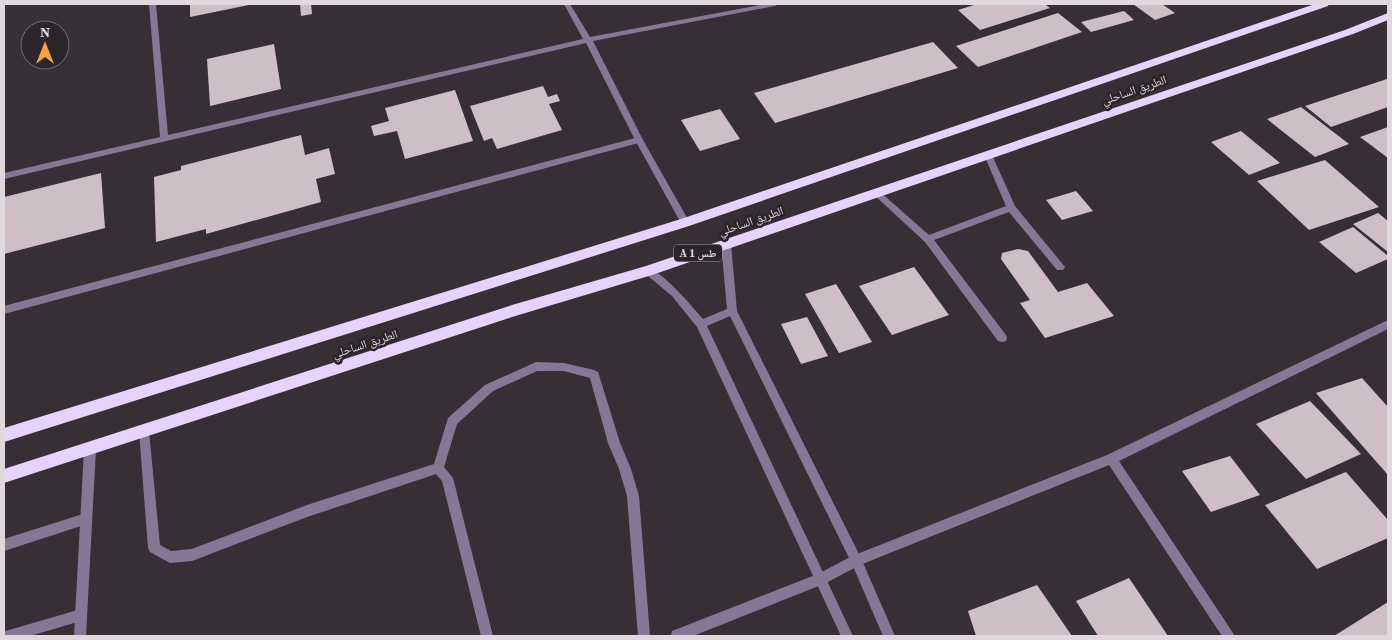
<svg xmlns="http://www.w3.org/2000/svg" width="1392" height="640" viewBox="0 0 1392 640" font-family="'Source Serif 4','Noto Naskh Arabic',serif">
<style>
.building{fill:#cdbfc5}
.lines{fill:none;stroke-linecap:round;stroke-linejoin:round}
.service{fill:#877797;fill-rule:evenodd}
.minor{fill:#877797;fill-rule:evenodd}
.tertiary{fill:#877797;fill-rule:evenodd}
.trunk{fill:#e6d2fa;fill-rule:evenodd}
.labels{text-anchor:middle;stroke-width:5;stroke-linejoin:round;paint-order:stroke}
.shield{fill:#2d252c;stroke:#aaa3a9;stroke-width:1}
.shield-label{font-size:11px;font-weight:bold;fill:#dfd9de}
.street-label{font-size:12px;fill:#dfd9de;stroke:#2d252c}
</style>
<rect width="100%" height="100%" fill="#372f36"/>
<g class="building">
<polygon points="190,4 248,4 249,5 190,17"/>
<polygon points="300,4 311,4 312,14 301,16"/>
<polygon points="977,4 1045,4 1050,8 980,30 958,10"/>
<polygon points="1133,4 1162,4 1175,13 1155,20"/>
<polygon points="1124,11 1134,20 1091,32 1081,22"/>
<polygon points="1058,13 1082,32 978,67 956,46"/>
<polygon points="933,42 958,68 775,123 754,93"/>
<polygon points="274,44 281,89 210,106 207,59"/>
<polygon points="1387,79 1388,107 1331,127 1305,106"/>
<polygon points="543,86 548,97 557,94 560,101 549,104 562,130 497,149 492,138 484,141 470,106"/>
<polygon points="455,90 473,141 405,159 397,131 374,136 371,126 389,121 385,108"/>
<polygon points="1301,107 1349,144 1315,157 1267,119"/>
<polygon points="720,109 740,139 700,151 681,120"/>
<polygon points="1388,127 1388,158 1360,137"/>
<polygon points="1241,131 1280,163 1249,175 1211,142"/>
<polygon points="301,135 305,155 329,148 335,174 316,179 321,202 206,234 206,229 156,242 154,177 181,170 181,166"/>
<polygon points="1325,160 1379,207 1309,230 1257,181"/>
<polygon points="101,173 105,228 4,254 4,197"/>
<polygon points="1076,191 1093,211 1062,220 1046,200"/>
<polygon points="1378,213 1388,221 1388,252 1353,224"/>
<polygon points="1353,227 1388,256 1388,259 1356,273 1319,242"/>
<polygon points="1018,249 1028,251 1058,292 1087,283 1114,316 1045,338 1020,303 1030,300 1001,259 1002,253"/>
<polygon points="914,267 949,315 892,335 859,286"/>
<polygon points="836,284 872,342 839,353 805,294"/>
<polygon points="807,317 828,356 801,364 781,324"/>
<polygon points="1362,378 1388,407 1388,475 1316,393"/>
<polygon points="1310,401 1361,454 1306,479 1256,424"/>
<polygon points="1230,456 1260,495 1211,512 1182,471"/>
<polygon points="1346,472 1388,520 1388,538 1317,569 1265,505"/>
<polygon points="1129,578 1168,636 1098,636 1076,601"/>
<polygon points="1037,585 1072,636 976,636 968,611"/>
<polygon points="1388,602 1388,636 1334,636"/>
</g>
<g class="lines">
<g class="service">
<polygon points="639,137 642,138 642,142 4,314 4,306"/>
<polygon points="988,152 992,155 1015,206 1065,267 1063,270 1057,270 1009,212 934,240 1006,335 1007,338 1006,341 1002,342 998,341 925,242 872,193 873,191 879,191 929,235 1006,206 984,155"/>
<polygon points="536,362 564,363 594,370 598,372 599,375 620,443 631,469 639,496 650,636 638,636 627,496 619,469 608,443 590,378 564,371 537,371 493,391 457,424 444,467 453,478 493,636 481,636 442,481 436,474 307,517 192,561 170,563 150,552 148,548 139,431 140,427 144,426 148,427 149,431 160,545 171,551 192,549 307,505 434,464 448,418 485,385"/>
<polygon points="86,513 90,515 92,519 90,523 4,551 4,539"/>
<polygon points="81,609 85,611 87,615 85,619 81,621 30,636 4,636 4,631 9,630"/>
</g>
<g class="minor">
<polygon points="149,4 156,4 168,135 583,39 564,4 570,4 590,37 765,4 779,4 775,6 593,41 643,140 690,223 685,226 682,225 635,140 586,43 4,179 4,173 160,137"/>
<polygon points="1388,320 1388,329 1119,461 1235,636 1222,636 1109,465 860,565 826,583 693,636 671,636 672,631 818,574 852,556 1107,455"/>
<polygon points="90,444 94,445 96,449 86,636 74,636 84,449 86,445"/>
</g>
<path class="tertiary" d="M726,240L731,244L737,311L860,556L895,636H883L852,564L730,316L707,326L853,636H841L697,327L672,296L642,271L644,268C658,265 693,308 703,319L727,309L721,244Z"/>
<g class="trunk">
<polygon points="1315,4 1329,4 1328,6 689,226 4,442 4,428 681,219"/>
<polygon points="1388,13 1388,20 1353,34 652,275 512,317 4,483 4,469 512,305 646,266 1345,30"/>
</g>
</g>
<g class="labels">
<rect class="shield" x="674" y="244.5" width="48" height="17" rx="4"/>
<g class="shield-label">
<text x="698" y="257">A 1 طس</text>
</g>
<g class="street-label">
<text transform="translate(1134 90) rotate(-19)" y="4">الطريق الساحلي</text>
<text transform="translate(751 221) rotate(-19)" y="4">الطريق الساحلي</text>
<text transform="translate(365 344) rotate(-18)" y="4">الطريق الساحلي</text>
</g>
</g>
<rect width="1392" height="640" fill="none" stroke="#dfd9de" stroke-width="10"/>
<g transform="translate(45 45)"><circle r="24" fill="#2d252c" stroke="#746d73"/>
<path d="M0-4L9 19L0 12L-9 19Z" fill="#f2a541"/>
<text y="-8" font-size="14" font-weight="bold" text-anchor="middle" fill="#dfd9de">N</text>
</g>
</svg>
